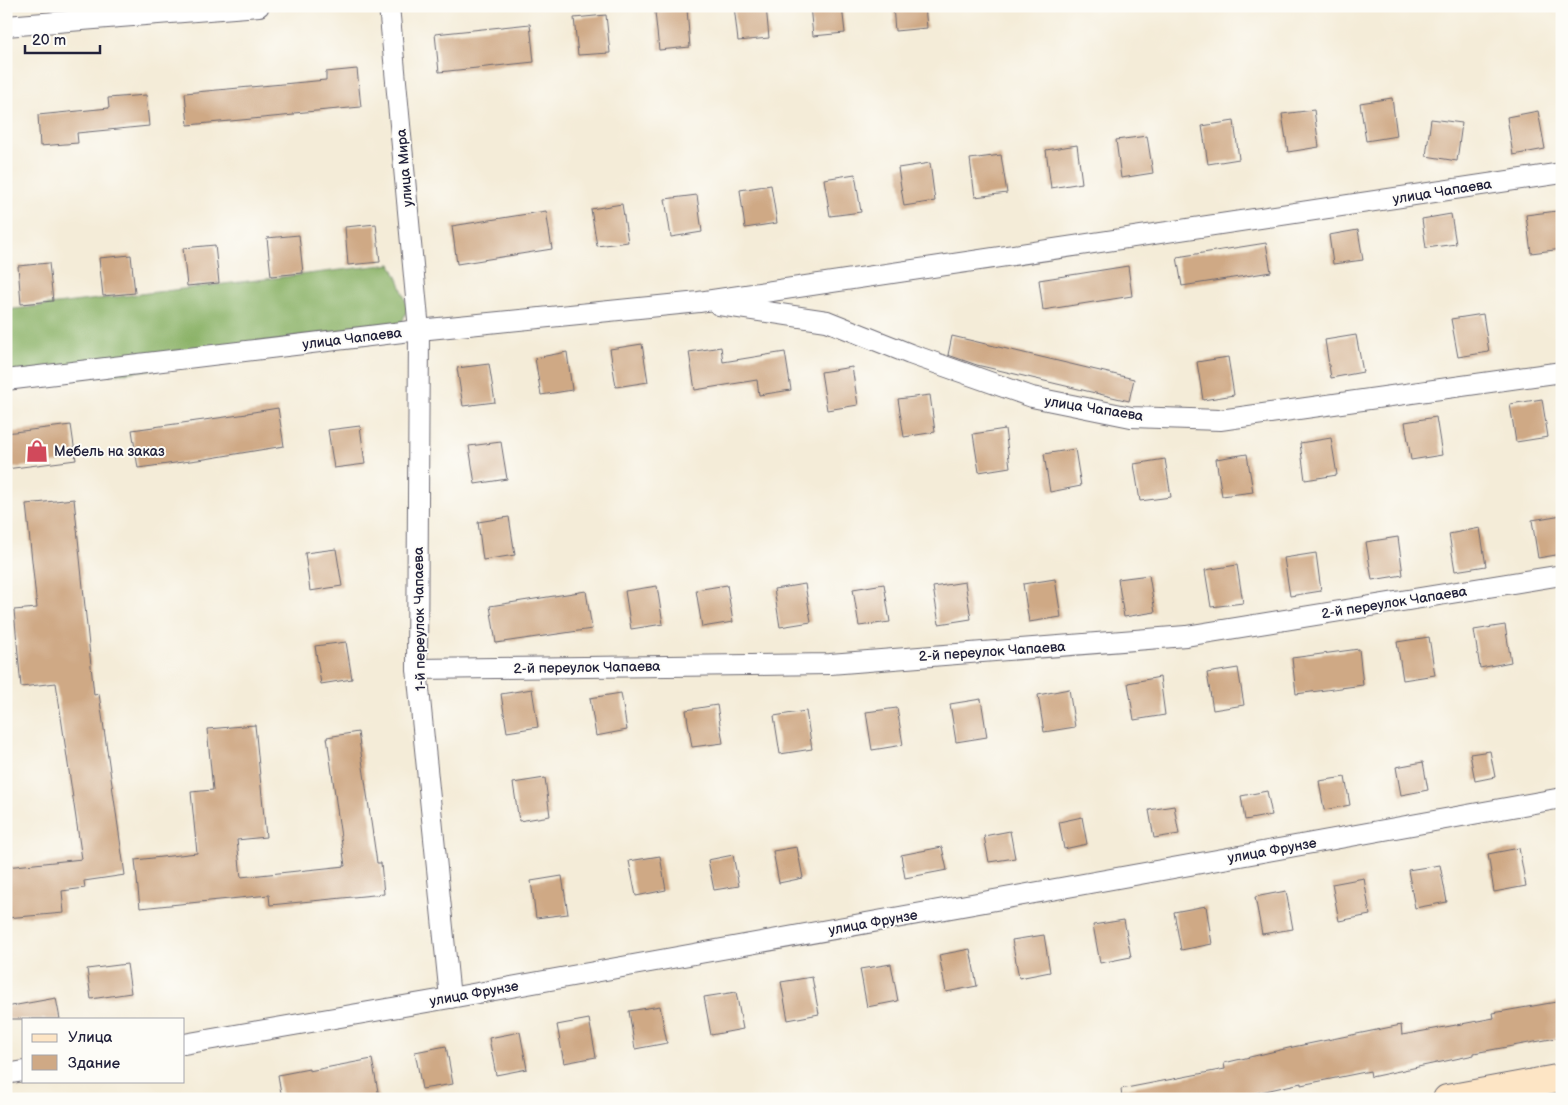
<svg xmlns="http://www.w3.org/2000/svg" width="1568" height="1105" viewBox="0 0 1568 1105" font-family="'Balsamiq Sans',sans-serif">
<style>
.forest{fill:#8bb268;stroke:#566a52}
.building{fill:#cfa985}
.lines{fill:none;stroke-linecap:round;stroke-linejoin:round}
.minor-casing{stroke:#6c6972;stroke-width:22}
.secondary-casing{stroke:#6c6972;stroke-width:30}
.minor{stroke:#fff;stroke-width:20}
.secondary{stroke:#fde5c5;stroke-width:28}
.labels{text-anchor:middle;stroke-width:4;stroke-linejoin:round;paint-order:stroke}
.street-label{font-size:14px;fill:#22223b;stroke:#fdfcf7}
.poi-label{font-size:14px;fill:#22223b;stroke:#fdfcf7;text-anchor:start}
</style>
<rect width="100%" height="100%" fill="#fdfcf7"/>
<filter id="ink" filterUnits="userSpaceOnUse"><feTurbulence type="fractalNoise" baseFrequency=".02" numOctaves="2"/><feDisplacementMap in="SourceGraphic" scale="10" xChannelSelector="R" yChannelSelector="G"/><feConvolveMatrix kernelMatrix="1 2 1 2 8 2 1 2 1" color-interpolation-filters="sRGB"/></filter>
<filter id="wash" filterUnits="userSpaceOnUse"><feTurbulence type="fractalNoise" baseFrequency=".0096" numOctaves="4" result="noise"/><feDisplacementMap in="SourceGraphic" scale="20" xChannelSelector="R" yChannelSelector="G"/><feGaussianBlur stdDeviation="1.12" result="paint"/><feColorMatrix in="noise" values="0 0 0 0 0 0 0 0 0 0 0 0 0 0 0 0 0 1.4 0 .05"/><feComposite in="paint" operator="in"/></filter>
<g filter="url(#wash)">
<rect width="100%" height="100%" fill="#f4ecd8"/>
<polygon class="forest" points="391,264 399,281 408,308 395,339 6,388 6,310"/>
<g id="blocks">
<g class="building">
<polygon points="734,6 766,6 769,38 738,41"/>
<polygon points="810,6 842,6 845,33 813,36"/>
<polygon points="893,6 925,6 927,28 895,31"/>
<polygon points="687,9 690,47 659,50 655,12"/>
<polygon points="606,15 610,53 578,55 574,18"/>
<polygon points="530,24 534,62 439,72 435,34"/>
<polygon points="357,69 361,107 294,113 294,115 188,125 185,93 326,80 326,72"/>
<polygon points="146,95 149,126 77,133 78,143 40,146 38,115 109,108 108,98"/>
<polygon points="1392,98 1397,136 1366,141 1360,103"/>
<polygon points="1314,110 1319,147 1288,152 1282,114"/>
<polygon points="1538,111 1545,149 1513,155 1507,117"/>
<polygon points="1431,119 1462,123 1457,161 1426,156"/>
<polygon points="1234,121 1239,159 1208,164 1202,126"/>
<polygon points="1147,136 1153,173 1121,178 1116,140"/>
<polygon points="1077,145 1082,183 1051,188 1046,150"/>
<polygon points="1001,155 1007,193 975,197 970,159"/>
<polygon points="930,163 935,201 904,206 898,168"/>
<polygon points="855,174 861,212 830,216 824,179"/>
<polygon points="771,185 777,223 745,228 740,190"/>
<polygon points="697,195 702,232 671,237 665,199"/>
<polygon points="622,204 628,242 597,246 591,209"/>
<polygon points="546,211 552,249 457,264 452,226"/>
<polygon points="1557,211 1562,249 1531,253 1526,215"/>
<polygon points="1451,214 1456,244 1426,248 1422,219"/>
<polygon points="376,224 380,262 348,265 345,227"/>
<polygon points="1358,230 1363,260 1333,264 1329,235"/>
<polygon points="299,235 303,273 271,276 267,238"/>
<polygon points="1266,243 1271,272 1182,286 1177,257"/>
<polygon points="215,245 219,283 187,286 183,248"/>
<polygon points="131,255 135,293 103,296 99,258"/>
<polygon points="49,263 53,301 21,304 18,266"/>
<polygon points="1128,266 1132,296 1043,310 1039,280"/>
<polygon points="1483,314 1489,352 1458,357 1451,319"/>
<polygon points="1356,335 1363,372 1331,378 1325,340"/>
<polygon points="952,336 1134,379 1129,401 977,365 948,355"/>
<polygon points="642,344 648,382 616,387 610,349"/>
<polygon points="721,347 723,362 785,352 791,390 759,395 757,380 695,390 689,352"/>
<polygon points="567,352 572,390 541,395 535,358"/>
<polygon points="1228,357 1234,395 1203,400 1197,362"/>
<polygon points="489,364 495,402 463,406 457,368"/>
<polygon points="852,367 858,405 827,410 821,372"/>
<polygon points="930,395 935,432 904,437 898,399"/>
<polygon points="1542,399 1548,437 1516,442 1510,404"/>
<polygon points="278,408 284,446 205,459 138,468 132,430 247,414 247,413"/>
<polygon points="1436,417 1442,455 1411,460 1405,422"/>
<polygon points="71,425 76,460 6,469 6,433"/>
<polygon points="360,426 365,464 334,468 328,430"/>
<polygon points="1005,429 1010,467 979,472 973,434"/>
<polygon points="1331,438 1337,475 1305,480 1300,443"/>
<polygon points="501,442 507,479 475,484 469,446"/>
<polygon points="1075,449 1081,486 1050,492 1044,454"/>
<polygon points="1247,454 1253,492 1222,496 1216,459"/>
<polygon points="1165,459 1171,497 1140,501 1134,464"/>
<polygon points="74,499 94,695 99,694 125,875 84,881 85,888 62,891 64,913 6,918 6,867 82,859 56,683 21,687 14,610 37,608 26,504"/>
<polygon points="1562,515 1562,554 1538,558 1532,520"/>
<polygon points="509,517 515,555 483,560 478,522"/>
<polygon points="1480,528 1486,566 1455,571 1449,534"/>
<polygon points="1398,537 1403,575 1372,580 1366,542"/>
<polygon points="336,549 342,586 310,591 305,553"/>
<polygon points="1316,553 1321,591 1290,596 1284,558"/>
<polygon points="1237,565 1243,603 1211,607 1205,570"/>
<polygon points="1149,575 1155,612 1124,617 1118,579"/>
<polygon points="1055,579 1061,617 1029,622 1023,584"/>
<polygon points="965,582 971,619 939,624 933,587"/>
<polygon points="805,584 811,622 780,627 774,589"/>
<polygon points="884,584 890,622 859,626 853,589"/>
<polygon points="727,585 733,622 702,627 696,590"/>
<polygon points="657,586 663,624 631,629 625,591"/>
<polygon points="586,591 592,629 496,643 490,606"/>
<polygon points="1505,625 1511,662 1480,668 1474,630"/>
<polygon points="1429,637 1435,675 1403,680 1397,642"/>
<polygon points="346,642 352,679 321,684 315,646"/>
<polygon points="1359,649 1363,685 1296,694 1292,658"/>
<polygon points="1238,668 1244,705 1213,710 1207,673"/>
<polygon points="1160,677 1165,715 1134,720 1128,683"/>
<polygon points="532,689 538,727 507,732 501,694"/>
<polygon points="1069,689 1075,727 1044,732 1038,695"/>
<polygon points="621,693 627,730 596,736 590,698"/>
<polygon points="981,699 987,737 956,742 950,704"/>
<polygon points="717,705 723,743 692,747 686,710"/>
<polygon points="897,708 903,745 872,750 866,712"/>
<polygon points="806,711 812,749 780,754 774,716"/>
<polygon points="255,725 266,837 237,840 241,877 345,866 327,737 358,732 377,863 381,863 384,894 270,905 269,895 140,908 135,860 197,853 191,792 213,790 207,729"/>
<polygon points="1490,751 1495,777 1475,781 1470,754"/>
<polygon points="1423,762 1428,790 1401,795 1396,767"/>
<polygon points="1345,777 1350,805 1324,810 1319,781"/>
<polygon points="545,778 550,816 519,821 513,783"/>
<polygon points="1267,791 1272,815 1245,820 1241,796"/>
<polygon points="1174,806 1179,834 1154,838 1149,810"/>
<polygon points="1082,817 1087,844 1064,849 1059,822"/>
<polygon points="1010,831 1015,858 989,862 984,836"/>
<polygon points="797,847 803,878 779,883 773,851"/>
<polygon points="942,847 947,870 905,878 901,855"/>
<polygon points="1519,848 1526,886 1494,892 1488,854"/>
<polygon points="733,855 739,886 714,890 708,860"/>
<polygon points="660,856 666,890 636,896 629,861"/>
<polygon points="1440,865 1447,902 1415,908 1408,870"/>
<polygon points="562,876 568,914 536,918 531,881"/>
<polygon points="1364,878 1370,915 1339,921 1332,884"/>
<polygon points="1286,891 1293,929 1262,934 1255,897"/>
<polygon points="1206,906 1212,944 1181,950 1174,912"/>
<polygon points="1124,920 1131,957 1100,963 1093,925"/>
<polygon points="1044,935 1050,972 1019,978 1012,940"/>
<polygon points="970,949 977,986 946,992 939,955"/>
<polygon points="127,964 131,993 91,999 87,969"/>
<polygon points="891,964 898,1001 867,1007 860,969"/>
<polygon points="812,977 819,1014 788,1020 781,982"/>
<polygon points="736,992 743,1029 711,1035 704,997"/>
<polygon points="56,998 60,1019 6,1019 6,1007"/>
<polygon points="1562,1001 1562,1037 1474,1053 1474,1055 1371,1077 1370,1071 1301,1085 1301,1083 1230,1099 1122,1099 1121,1089 1225,1069 1224,1063 1293,1047 1401,1025 1402,1035 1494,1018 1493,1013"/>
<polygon points="660,1006 667,1043 635,1049 629,1011"/>
<polygon points="589,1019 596,1057 564,1063 557,1025"/>
<polygon points="520,1032 527,1069 496,1075 489,1038"/>
<polygon points="446,1046 453,1084 422,1089 415,1052"/>
<polygon points="372,1059 379,1097 368,1099 282,1099 278,1075 309,1069 309,1071"/>
</g>
</g>
</g>
<g filter="url(#ink)">
<use href="#blocks" fill-opacity="0" stroke="#6c6972" stroke-width="1"/>
<g class="lines">
<defs>
<g id="minor">
<polyline points="389,6 419,330 417,669 450,998"/>
<polyline points="6,26 259,6"/>
<polyline points="719,305 827,321 910,354 1032,397 1131,417 1220,420 1562,372"/>
<polyline points="6,380 419,330 699,302 1562,173"/>
<polyline points="417,669 830,664 1186,636 1562,575"/>
<polyline points="184,1044 450,998 1562,798"/>
<polyline points="6,1074 24,1071"/>
</g>
<polyline id="secondary" points="1447,1099 1562,1078"/>
</defs>
<use href="#minor" class="minor-casing"/>
<use href="#secondary" class="secondary-casing"/>
<use href="#minor" class="minor"/>
<use href="#secondary" class="secondary"/>
</g>
</g>
<defs>
<symbol id="shop-bare" viewBox="-9 -9 18 18"><path d="M-5-2.5h2.3a2.7 3.5 0 0 1 5.4 0H5L5.5 6h-11ZM-1.5-2.5h3a1.5 2.3 0 0 0-3 0Z" fill="#d1495b" stroke="#fdfcf7" stroke-width="2.5" paint-order="stroke"/></symbol>
</defs>
<g fill-rule="evenodd">
<use href="#shop-bare" x="21" y="435" width="32" height="32"/>
</g>
<g class="labels">
<g class="street-label">
<text transform="translate(404 168) rotate(-95)" y="5">улица Мира</text>
<text transform="translate(1442 191) rotate(-9)" y="5">улица Чапаева</text>
<text transform="translate(352 338) rotate(-7)" y="5">улица Чапаева</text>
<text transform="translate(1094 408) rotate(9)" y="5">улица Чапаева</text>
<text transform="translate(1394 602) rotate(-9)" y="5">2-й переулок Чапаева</text>
<text transform="translate(419 619) rotate(-91)" y="5">1-й переулок Чапаева</text>
<text transform="translate(992 651) rotate(-4)" y="5">2-й переулок Чапаева</text>
<text transform="translate(587 667) rotate(-1)" y="5">2-й переулок Чапаева</text>
<text transform="translate(1272 850) rotate(-10)" y="5">улица Фрунзе</text>
<text transform="translate(873 922) rotate(-10)" y="5">улица Фрунзе</text>
<text transform="translate(474 993) rotate(-10)" y="5">улица Фрунзе</text>
</g>
<g class="poi-label">
<text x="54" y="456">Мебель на заказ</text>
</g>
</g>
<rect width="1568" height="1105" fill="none" stroke="#fdfcf7" stroke-width="25"/>
<rect x="22" y="1018" width="162" height="65" fill="#fdfcf7" stroke="#a5a5ac"/>
<rect x="32" y="1034" width="25" height="8" fill="#fde5c5" stroke="#a5a5ac"/>
<text x="68" y="1042" font-size="15" fill="#22223b">Улица</text>
<rect x="32" y="1055" width="25" height="15" fill="#cfa985" stroke="#a5a5ac"/>
<text x="68" y="1068" font-size="15" fill="#22223b">Здание</text>
<path d="M25 45v8h75v-8" fill="none" stroke="#22223b" stroke-width="2.5"/>
<text x="32" y="45" font-size="15" fill="#22223b" stroke="#fdfcf7" stroke-width="4" paint-order="stroke">20 m</text>
</svg>
